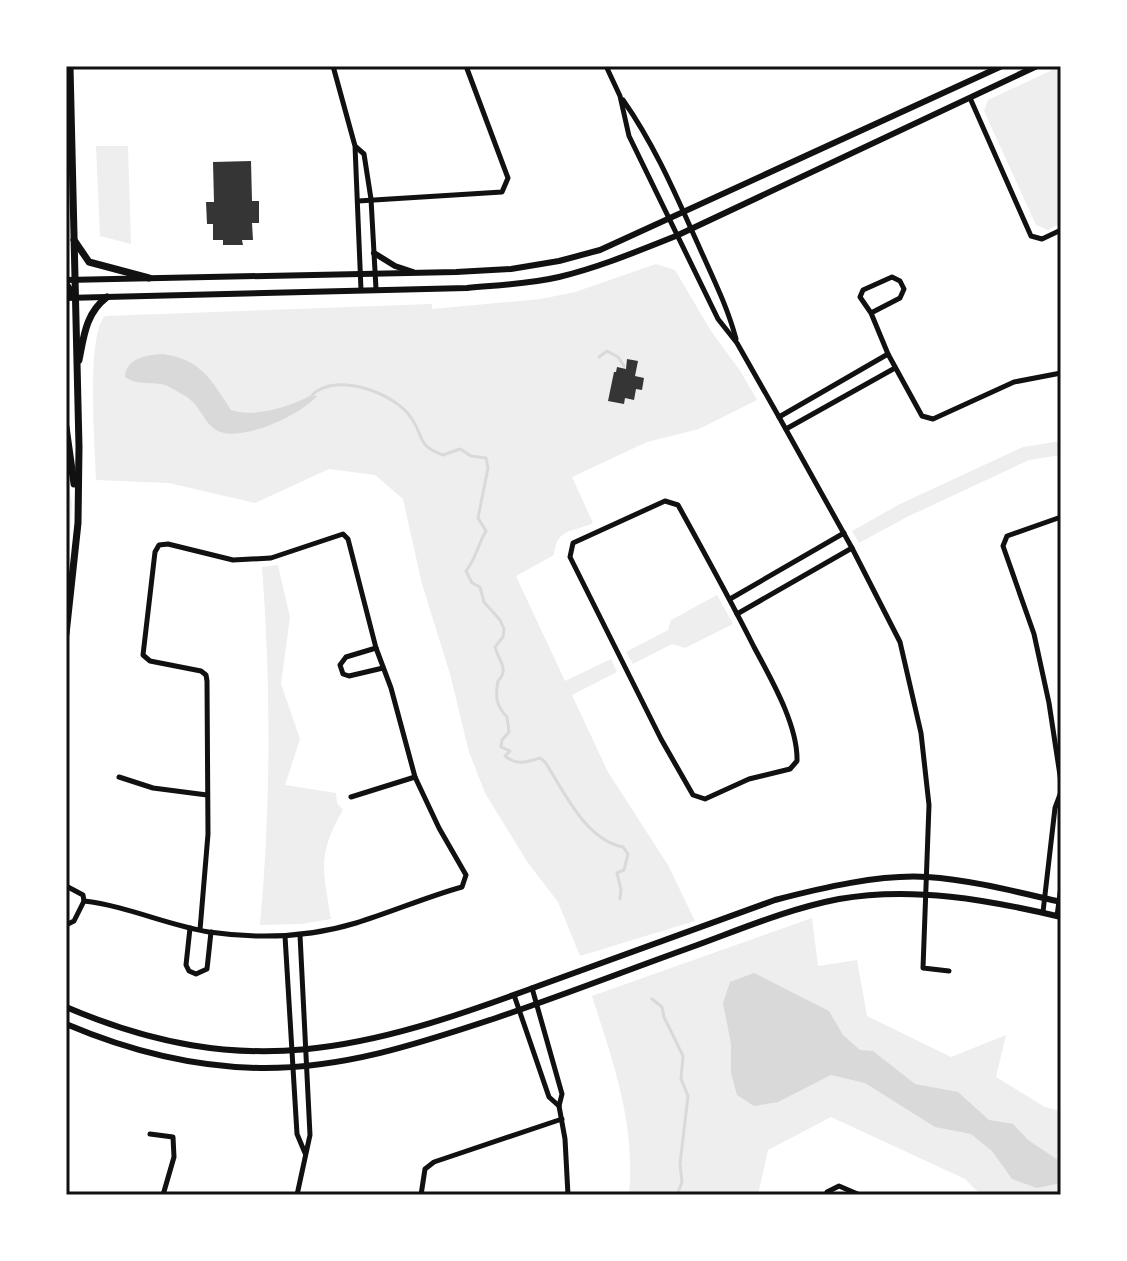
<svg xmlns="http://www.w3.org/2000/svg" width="1127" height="1261" viewBox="0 0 1127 1261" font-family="Signika,sans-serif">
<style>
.green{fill:#eee}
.water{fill:#d9d9d9}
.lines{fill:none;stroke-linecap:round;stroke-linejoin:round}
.stream{stroke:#d9d9d9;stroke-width:3}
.building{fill:#353535}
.minor{stroke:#111;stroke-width:5}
.tertiary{stroke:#111;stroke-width:6}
.secondary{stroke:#111;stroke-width:7}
.neatline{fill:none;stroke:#111;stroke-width:3}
</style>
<rect width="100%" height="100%" fill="#fff"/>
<g class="green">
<polygon points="1061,66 1061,223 1048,230 1036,225 984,111 988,100"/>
<polygon points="96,146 128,146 131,244 100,236"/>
<path d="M656,264L675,270L711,331L741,372L757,400L699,429L647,442L572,477L593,523C572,533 557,527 554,555L516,576L565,681L611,659L617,672L572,695L608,772L668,865L695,921L580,956L558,902L528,863L485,793L469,752L450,674L422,584L403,499L375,475L329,469L255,503L169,483L96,480C95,449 86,334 105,316L432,304V309L541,299L575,292Z"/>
<polygon points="1061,441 1061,455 1029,460 907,517 859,543 852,531 900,504 1023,447"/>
<polygon points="66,461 72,504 66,605"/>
<path d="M278,565L290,617L281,684L300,739L285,785L336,793L337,803L343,810C317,855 323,870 331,919L301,924L260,925C271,806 271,686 262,567Z"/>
<polygon points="717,595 733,624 685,648 672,644 633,664 626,652 668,630 671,620"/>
<path d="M812,918L818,966L857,960L867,1016L951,1057L1006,1035L996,1077L1045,1107L1061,1111V1195H981L965,1179L831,1117L768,1150L758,1195H629C636,1124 613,1062 592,996Z"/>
</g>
<g class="water">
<path d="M163,354C201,359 212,381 231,410C254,418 290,407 311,395L317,396C301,415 239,444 216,430C202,421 201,404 182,394C176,391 166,384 160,384C147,382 137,385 125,377C126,358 146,355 163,354Z"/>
<polygon points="754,973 829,1011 843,1035 860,1050 873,1051 915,1084 958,1092 989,1120 1013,1124 1028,1140 1061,1162 1061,1183 1037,1188 1012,1179 992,1151 971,1134 935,1127 865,1083 831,1075 778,1102 754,1106 737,1095 731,1073 731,1044 723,1003 730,982"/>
</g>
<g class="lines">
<g class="stream">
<polyline points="599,357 607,351 618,357 624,366"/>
<path d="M313,394C337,372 396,393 412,419C425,438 416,445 443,455L460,449L471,456L486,458L488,468L478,518L486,531C478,544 476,559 466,571L472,583L480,587L484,602L500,620L504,629L503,637L495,647C498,660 510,669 498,681C495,696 496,706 507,717L509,732L502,740L501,747L510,751L505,756C517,766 526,762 540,758L545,762C565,793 585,839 623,847L628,854L624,870L617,873L621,890L620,899"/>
<polyline points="652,999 662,1007 664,1017 683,1056 681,1079 688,1096 680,1164 682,1182 677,1195"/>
</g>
</g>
<g class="building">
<polygon points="251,161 252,201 259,201 259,223 252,223 253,240 242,240 243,245 223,245 223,240 213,240 213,224 207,224 206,202 214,202 213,162"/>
<polygon points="627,359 638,361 635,376 644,378 642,390 636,389 634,400 625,398 624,404 608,401 614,372 616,372 617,367 626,369"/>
</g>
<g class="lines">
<g class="minor">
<polyline points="333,66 355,146 361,290"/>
<polyline points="606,66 620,96 629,136 718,319 737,343 779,417 852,548 900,642 921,733 929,805 923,968 949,971"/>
<polyline points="970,98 1031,236 1042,239 1061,230"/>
<path d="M623,100C654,144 675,193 697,242C711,274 727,305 736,339"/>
<polyline points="356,147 364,154 371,199 376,289"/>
<polyline points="358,201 502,192 508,178 466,66"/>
<polyline points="871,313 900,298 904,289 900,281 892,277 863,290 860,297 871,313 888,354 922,416 933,419 1014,382 1061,373"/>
<polyline points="779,417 888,354"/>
<polyline points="786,429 895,368"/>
<path d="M665,501L678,505C704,552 730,599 754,647C771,679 798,725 797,761L790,769L749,779L705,799L693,795L661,739L570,557L573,543Z"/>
<polyline points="1061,517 1007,536 1003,546 1034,634 1049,703 1061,782"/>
<polyline points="730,599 844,533"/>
<polyline points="737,614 852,548"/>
<polyline points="376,648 346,657 340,665 343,674 349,676 383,668"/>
<polyline points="119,777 153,788 207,795"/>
<polyline points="351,797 415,777"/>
<path d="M66,890L68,887L83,895L84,901C127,906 167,925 209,932C258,939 310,937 356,923C392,912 426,897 462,887L466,875L439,828L415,777L391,688L376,648L348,539L343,534L271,558L233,560L168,544L159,545L155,552L143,655L150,661L201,671L206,675L207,681L208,834L200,930"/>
<polyline points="1043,912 1055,808 1061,792"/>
<polyline points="1057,916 1061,886"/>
<polyline points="66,925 74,921 84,901"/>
<polyline points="190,928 186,965 189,971 196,974 207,969 211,932"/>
<polyline points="285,936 297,1134 305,1153"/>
<polyline points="532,988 562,1094 559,1106 565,1139 568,1195"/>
<polyline points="514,995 549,1097 559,1106"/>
<polyline points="150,1134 173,1137 174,1157 163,1195"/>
<polyline points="297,1195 310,1135 300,935"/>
<polyline points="421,1195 425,1169 434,1162 562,1119"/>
<polyline points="826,1195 827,1192 839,1186 860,1195"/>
</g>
<g class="tertiary">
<polyline points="374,253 395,266 413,272"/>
<polyline points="66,280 456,272 511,269 559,261 600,250 1002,66"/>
<path d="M66,298L467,288C498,285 529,284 559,277C600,267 638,251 676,236L1037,66"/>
<path d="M66,1007C246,1084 366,1050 541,985C619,956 697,928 775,900C821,888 880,874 927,877C972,880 1017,892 1061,902"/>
<path d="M66,1024C127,1050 193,1067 260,1068C342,1069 418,1044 496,1018C561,996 625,971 689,948C739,930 787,909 839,899C912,886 989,900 1061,917"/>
</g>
<g class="secondary">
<polyline points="74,240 89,262 149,278"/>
<polyline points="66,284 74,296"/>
<path d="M79,360C84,335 86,313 107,297"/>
<polyline points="66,427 74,484"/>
<polyline points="66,634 78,523 79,447 70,66"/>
</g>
</g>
<rect width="1127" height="1261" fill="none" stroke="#ffffff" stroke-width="136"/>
<rect x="68" y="68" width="991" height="1125" class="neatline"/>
</svg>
